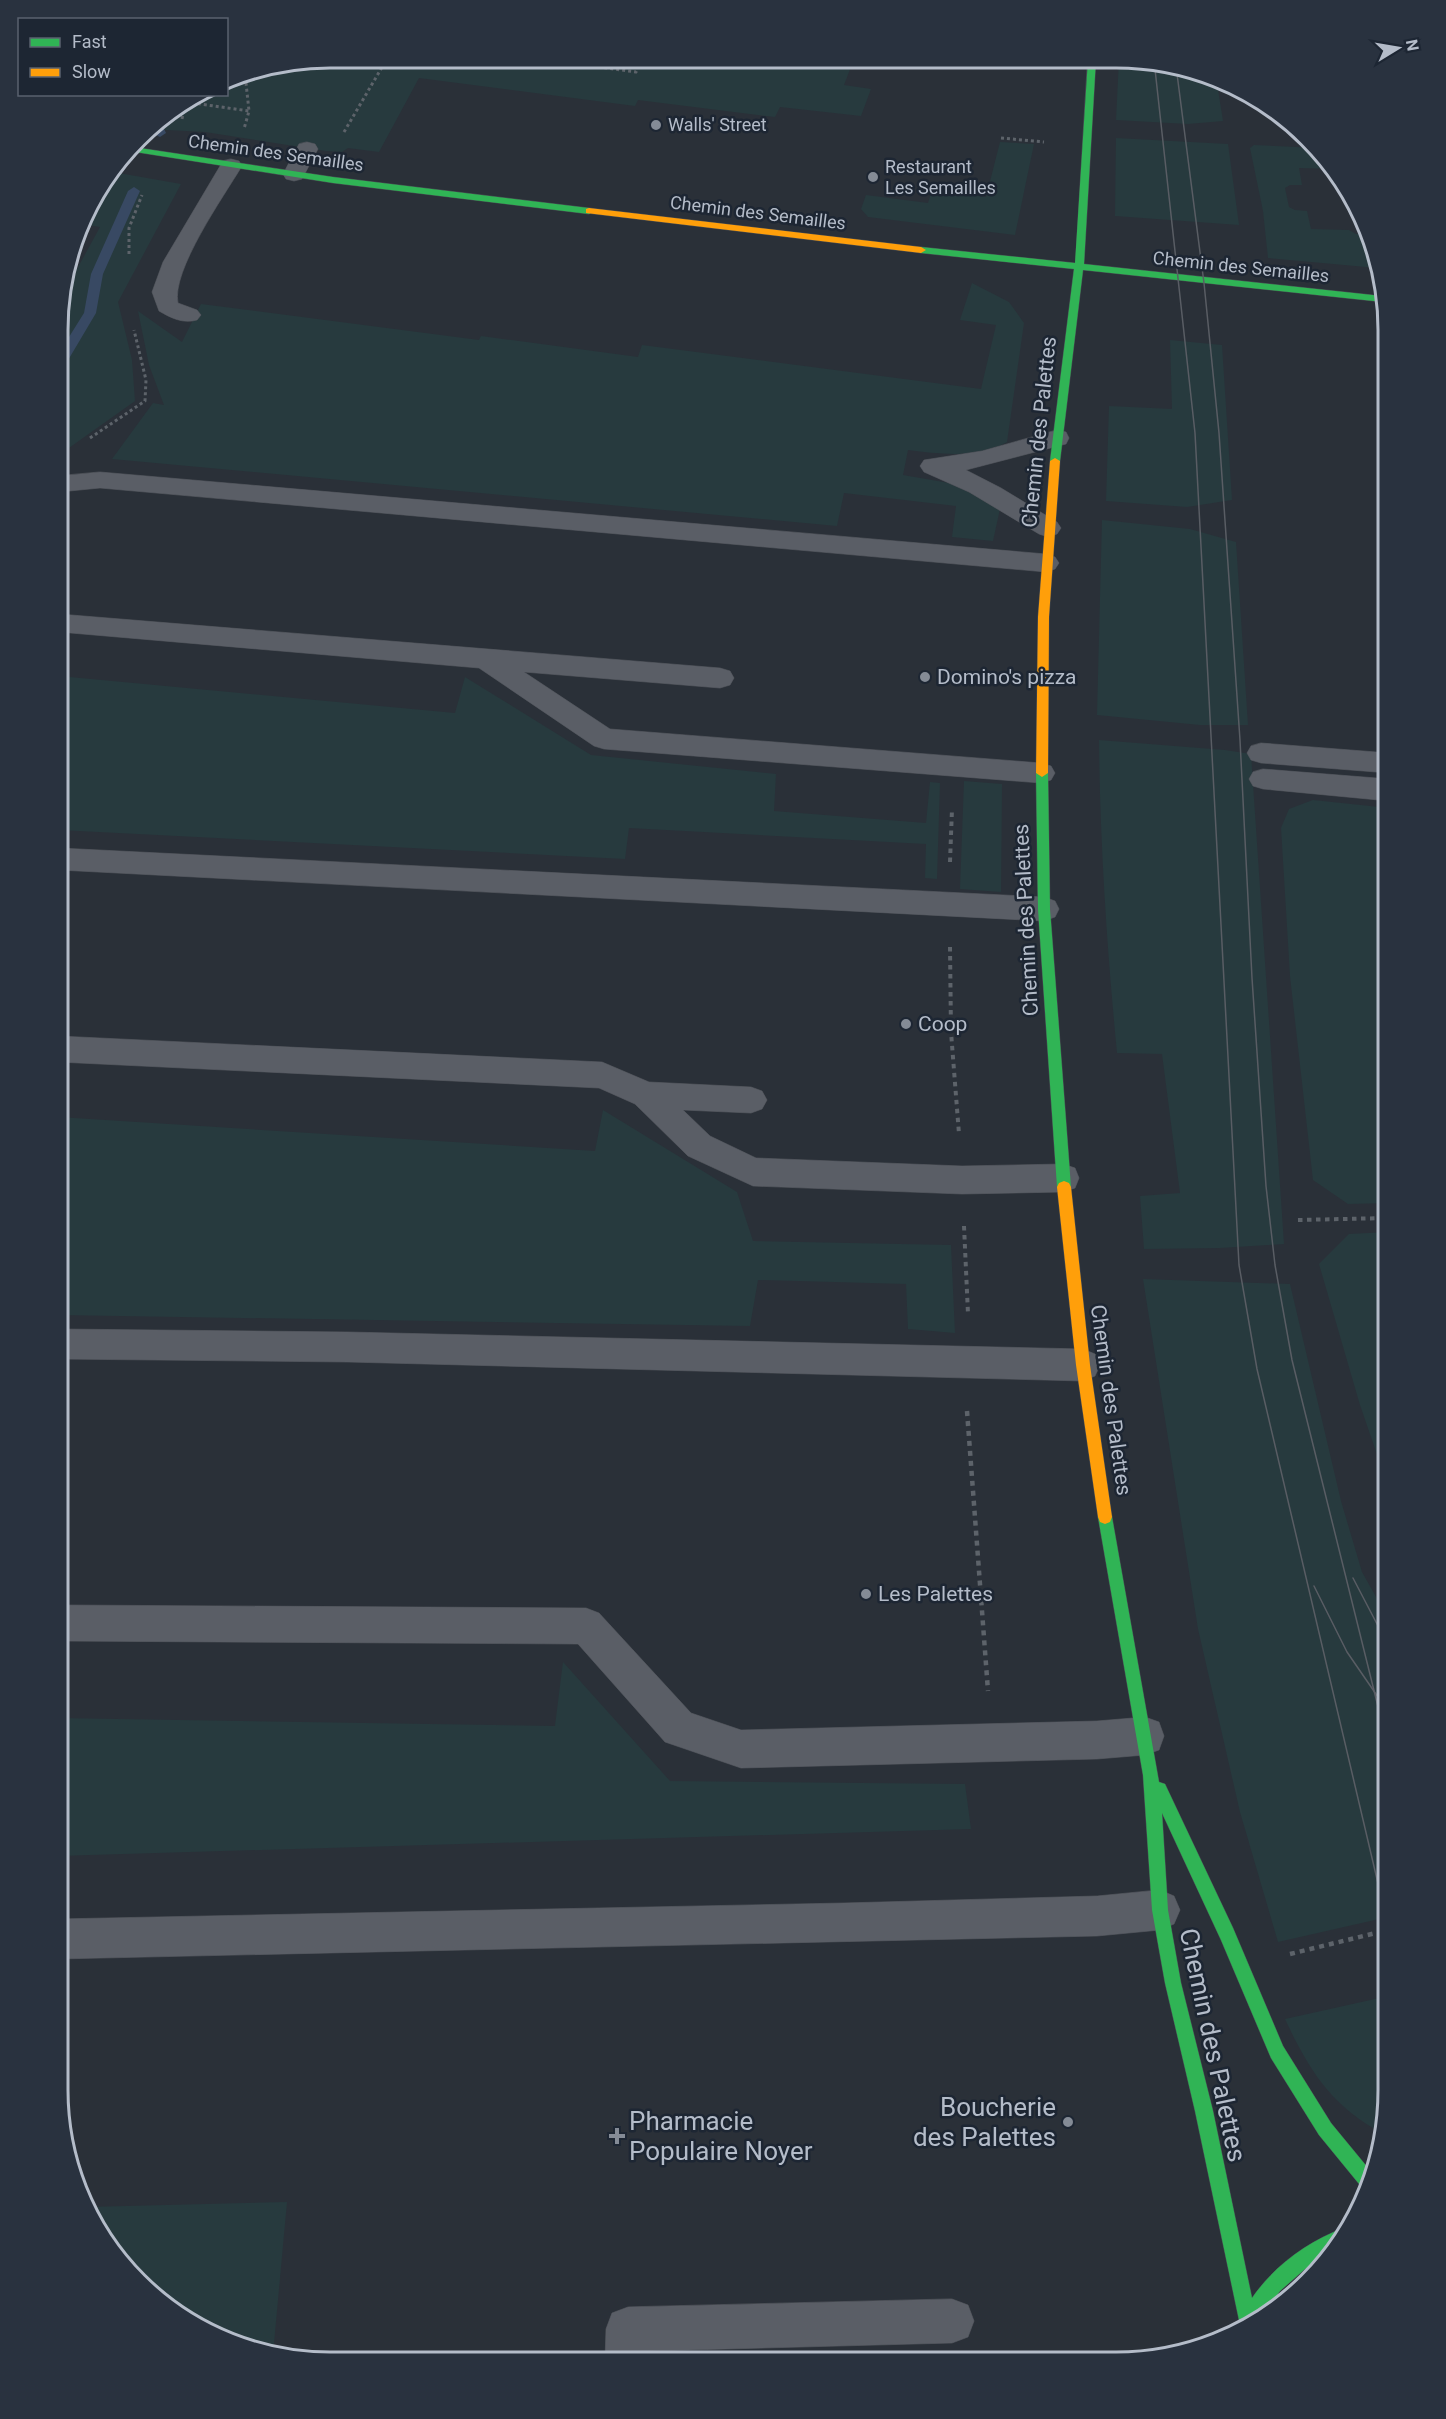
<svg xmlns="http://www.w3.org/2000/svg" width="1446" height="2419" viewBox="0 0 1446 2419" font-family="Roboto,sans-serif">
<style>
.green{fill:#273a3e}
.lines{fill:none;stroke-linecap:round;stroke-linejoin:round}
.stream{fill:#384963;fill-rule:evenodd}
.lane-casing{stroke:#484c53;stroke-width:1}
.street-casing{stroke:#484c53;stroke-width:1}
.fast-casing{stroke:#484c53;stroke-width:1}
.slow-casing{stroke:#484c53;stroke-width:1}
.path-far2{stroke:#5d636a;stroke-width:3;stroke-dasharray:3 3;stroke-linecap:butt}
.path-far1{stroke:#5d636a;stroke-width:4;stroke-dasharray:4.5 4.5;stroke-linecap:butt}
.path{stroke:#5d636a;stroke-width:4.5;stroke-dasharray:5 5;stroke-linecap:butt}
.lane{fill:#5a5e66;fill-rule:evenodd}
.street{fill:#5a5e66;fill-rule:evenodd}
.fast{fill:#30b455;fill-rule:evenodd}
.slow{fill:#ff9f0a;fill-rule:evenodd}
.tram{stroke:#595d64;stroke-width:1.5}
.poi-dot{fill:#848b96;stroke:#1d2633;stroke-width:2}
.labels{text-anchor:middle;stroke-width:5;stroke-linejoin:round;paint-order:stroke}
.far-poi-label{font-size:18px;fill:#b4bcc9;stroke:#1d2633;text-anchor:start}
.far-street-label{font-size:18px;fill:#b4bcc9;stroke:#1d2633}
.street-label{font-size:21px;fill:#b4bcc9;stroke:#1d2633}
.poi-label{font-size:21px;fill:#b4bcc9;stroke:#1d2633;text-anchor:start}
.near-street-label{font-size:26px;fill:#b4bcc9;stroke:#1d2633}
.near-poi-label{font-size:26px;fill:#b4bcc9;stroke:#1d2633;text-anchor:end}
.rim{fill:none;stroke:#b4bcc9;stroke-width:3}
</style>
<rect width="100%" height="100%" fill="#2a3038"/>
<g class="green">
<polygon points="330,57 854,59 844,85 871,89 861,116 780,107 775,117 638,100 635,106 419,78 379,152 348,148 342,152 326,151 205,132 147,129 199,95 226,94 227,77"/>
<polygon points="1119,59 1152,59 1216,77 1223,121 1188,124 1116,120"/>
<polygon points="1116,138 1228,144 1239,225 1115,216"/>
<polygon points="1000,142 1034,144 1015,235 868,217 861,209 866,195 928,203 932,190 986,197"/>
<polygon points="1254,145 1317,148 1336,169 1299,168 1302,185 1290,185 1285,188 1289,207 1295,210 1307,211 1311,229 1349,230 1356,234 1370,234 1377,268 1268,258 1263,211 1250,148"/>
<polygon points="113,172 181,184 118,302 132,360 135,401 59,455 59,302 100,227 82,224 98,192"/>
<path d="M972,283L1009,302L1024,323L1007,442C977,459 941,454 908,450L903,475L955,484L1000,509L993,541L952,537L956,506L844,493L837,526L112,459L153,403L164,405L149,365L138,311L182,342L201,304L479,340L481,336L638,357L642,345L981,389L996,325L960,320Z"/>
<polygon points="1170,340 1222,345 1232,500 1187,507 1106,501 1109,406 1172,409"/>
<polygon points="1102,520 1190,529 1236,542 1248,725 1200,725 1097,715"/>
<polygon points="59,676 455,713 465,677 591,755 776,774 774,811 926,823 930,782 940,783 937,879 925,878 926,844 629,828 625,859 59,830"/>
<path d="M1099,740L1225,750L1251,754L1284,1244L1220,1248L1144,1249L1140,1196L1180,1193L1162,1054L1117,1053C1107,949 1100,845 1099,740Z"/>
<polygon points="964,781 1002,784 1001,892 960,889"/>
<polygon points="1313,800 1389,808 1389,1203 1348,1204 1313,1180 1290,976 1281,828 1289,809"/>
<polygon points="603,1110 737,1192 753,1241 951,1245 955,1333 908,1329 906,1284 758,1280 750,1326 58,1315 58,1117 595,1151"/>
<polygon points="1389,1232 1389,1466 1380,1463 1360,1405 1319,1264 1349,1234"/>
<polygon points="1143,1279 1290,1284 1341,1501 1362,1572 1389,1620 1388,1917 1278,1942 1240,1812 1198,1629"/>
<polygon points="563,1662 670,1781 965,1784 971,1829 57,1856 57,1718 555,1726"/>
<path d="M1384,1997C1393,2035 1391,2096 1382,2133C1331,2106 1309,2070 1285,2019Z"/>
<polygon points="287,2202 273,2354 225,2341 163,2305 113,2255 86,2207"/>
</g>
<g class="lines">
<g class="stream">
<polygon points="159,119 166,133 160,137 156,135 151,124"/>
<polygon points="134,187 140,191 103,274 96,313 64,367 59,368 59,353 84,313 91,274 128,191"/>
</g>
<defs>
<g id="lane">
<polygon points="307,142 315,144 318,149 302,179 294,181 286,179 283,174 299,144"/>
<path d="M231,159L239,161L242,166C224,196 171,271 178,303L197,310L201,315L197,320C183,324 171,318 159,311L152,292L163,262L220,166L223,161Z"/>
<polygon points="1057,430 1066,432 1069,438 1066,444 966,470 1001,488 1057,522 1061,528 1057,534 1048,537 1039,534 969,492 924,472 920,466 924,460 982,451"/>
<polygon points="100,472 1046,554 1055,557 1059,563 1055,569 1046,572 100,488 59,492 59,476"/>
<polygon points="59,614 720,668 730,671 734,678 730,685 720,688 524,672 610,729 1041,763 1051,766 1055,773 1051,780 1041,783 604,749 594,746 479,668 59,632"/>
<polygon points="1263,769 1389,779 1389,801 1263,789 1253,786 1249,779 1253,772"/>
<polygon points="59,848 1044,897 1055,901 1059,909 1055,917 1044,921 59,870"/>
<polygon points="58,1036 602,1062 649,1082 751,1087 762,1091 767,1100 762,1109 751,1113 683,1110 710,1136 756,1158 962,1166 1063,1164 1075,1168 1079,1178 1075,1188 1063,1192 962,1194 753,1186 688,1156 635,1104 599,1088 58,1062"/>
<polygon points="58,1329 348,1332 1083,1349 1095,1354 1100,1365 1095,1376 1083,1381 348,1362 58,1359"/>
<polygon points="58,1605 586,1608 599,1613 691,1713 741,1730 1097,1721 1145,1717 1159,1722 1164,1736 1159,1750 1145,1755 1097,1759 741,1768 665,1742 578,1644 58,1641"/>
<polygon points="1160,1890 1174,1896 1180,1910 1174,1924 1160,1930 1097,1936 57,1959 57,1919 844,1903 1097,1896"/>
<polygon points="952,2299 968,2305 974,2321 968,2337 952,2343 651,2351 651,2361 605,2361 606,2329 612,2313 628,2307"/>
</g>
<polygon id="street" points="1261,743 1389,753 1389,773 1261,763 1251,760 1247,753 1251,746"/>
<g id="fast">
<polygon points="1088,59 1096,59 1084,264 1382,296 1383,302 1083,270 1060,461 1055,464 1050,461 1074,269 921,253 916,250 921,247 1075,263"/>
<polygon points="133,147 333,177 589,208 594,211 589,214 333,183 129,151"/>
<polygon points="1042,769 1048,773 1050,909 1071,1187 1069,1191 1059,1191 1057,1187 1038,909 1036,773"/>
<path d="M1105,1510L1110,1512L1112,1517L1159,1782L1165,1784L1233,1928L1283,2046L1331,2123L1373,2174L1369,2192L1364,2190L1319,2135L1271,2058L1221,1940L1162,1813L1168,1910L1181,1983L1213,2111L1252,2298C1275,2265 1306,2243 1343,2228L1347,2230L1336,2249L1305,2269L1280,2291L1260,2319L1238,2331L1236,2327L1239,2320L1195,2111L1165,1983L1152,1910L1143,1775L1098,1517L1100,1512Z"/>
</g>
<g id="slow">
<polygon points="589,208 921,247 926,250 921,253 586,213 586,209"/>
<polygon points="1055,458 1060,461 1049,617 1048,773 1042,777 1036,773 1038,617 1050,461"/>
<polygon points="1064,1181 1069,1183 1071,1187 1090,1365 1112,1517 1110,1522 1105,1524 1100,1522 1098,1517 1076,1365 1057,1187 1059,1183"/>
</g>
</defs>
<use href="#lane" class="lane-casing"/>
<use href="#street" class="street-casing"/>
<use href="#fast" class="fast-casing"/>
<use href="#slow" class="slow-casing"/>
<g class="path-far2">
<polyline points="533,58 636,72 643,58"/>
<polyline points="236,76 246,83 249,111 244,129"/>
<polyline points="186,102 249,111"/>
<polyline points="182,119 185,103"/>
<polyline points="344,132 388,57"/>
<polyline points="1001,138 1044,142"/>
<polyline points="129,254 129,228 142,195"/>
<polyline points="90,438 145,401 146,380 134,330"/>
</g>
<g class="path-far1">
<polyline points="950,862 952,809"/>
<polyline points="950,947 951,1032 959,1134"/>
<polyline points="1298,1220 1389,1218"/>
<polyline points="964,1226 968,1314"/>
</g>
<g class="path">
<polyline points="967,1411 988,1691"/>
<polyline points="1290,1954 1388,1930"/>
</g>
<use href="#lane" class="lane"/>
<use href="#street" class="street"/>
<use href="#fast" class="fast"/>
<use href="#slow" class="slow"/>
<g class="tram">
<polyline points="1154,60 1195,433 1239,1265 1257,1369 1388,1926"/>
<polyline points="1176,66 1204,283 1219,433 1240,740 1252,978 1266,1186 1275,1265 1292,1360 1389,1751"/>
<polyline points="1353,1578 1389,1647"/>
<polyline points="1314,1586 1347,1652 1389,1713"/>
</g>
</g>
<g class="poi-dot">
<circle cx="656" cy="125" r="6"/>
<circle cx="873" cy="177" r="6"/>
<circle cx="925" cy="677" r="6"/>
<circle cx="906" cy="1024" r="6"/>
<circle cx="866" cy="1594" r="6"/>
<circle cx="1068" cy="2122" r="6"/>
<path d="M614 2127h6v6h6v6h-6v6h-6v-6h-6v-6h6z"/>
</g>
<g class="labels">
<g class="far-poi-label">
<text x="668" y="131">Walls' Street</text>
<text x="885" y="173">Restaurant<tspan x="885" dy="21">Les Semailles</tspan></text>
</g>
<g class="far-street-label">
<text transform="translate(276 153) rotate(8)" y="6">Chemin des Semailles</text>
<text transform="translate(758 213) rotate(7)" y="6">Chemin des Semailles</text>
<text transform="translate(1241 267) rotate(6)" y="6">Chemin des Semailles</text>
</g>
<g class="street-label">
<text transform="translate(1039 432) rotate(-84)" y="7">Chemin des Palettes</text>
<text transform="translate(1026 920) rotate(-93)" y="7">Chemin des Palettes</text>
<text transform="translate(1111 1400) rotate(82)" y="7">Chemin des Palettes</text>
</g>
<g class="poi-label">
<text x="937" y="684">Domino's pizza</text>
<text x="918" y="1031">Coop</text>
<text x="878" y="1601">Les Palettes</text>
</g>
<g class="near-street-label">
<text transform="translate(1213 2045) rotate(78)" y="9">Chemin des Palettes</text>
</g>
<g class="near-poi-label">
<text x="1056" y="2116">Boucherie<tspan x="1056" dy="30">des Palettes</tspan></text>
<text x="629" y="2130" text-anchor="start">Pharmacie<tspan x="629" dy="30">Populaire Noyer</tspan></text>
</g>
</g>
<path d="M0 0H1446V2419H0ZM330 68H1116A262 262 0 0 1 1378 330V2090A262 262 0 0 1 1116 2352H330A262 262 0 0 1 68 2090V330A262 262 0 0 1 330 68Z" fill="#29323f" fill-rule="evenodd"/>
<path class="rim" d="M330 68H1116A262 262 0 0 1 1378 330V2090A262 262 0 0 1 1116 2352H330A262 262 0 0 1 68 2090V330A262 262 0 0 1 330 68Z"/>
<rect x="18" y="18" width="210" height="78" fill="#1d2633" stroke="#59626f" stroke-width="1.5"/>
<rect x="30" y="38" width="30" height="9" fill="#30b455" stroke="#59626f" stroke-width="1.5"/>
<text x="72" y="48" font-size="18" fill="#b4bcc9">Fast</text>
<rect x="30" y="68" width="30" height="9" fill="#ff9f0a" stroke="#59626f" stroke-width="1.5"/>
<text x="72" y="78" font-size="18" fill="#b4bcc9">Slow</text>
<g transform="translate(1398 48) rotate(79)" stroke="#1d2633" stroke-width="4.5" paint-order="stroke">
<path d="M0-4.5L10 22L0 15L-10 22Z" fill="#b4bcc9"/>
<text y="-9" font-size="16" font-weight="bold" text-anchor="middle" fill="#b4bcc9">N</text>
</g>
</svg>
